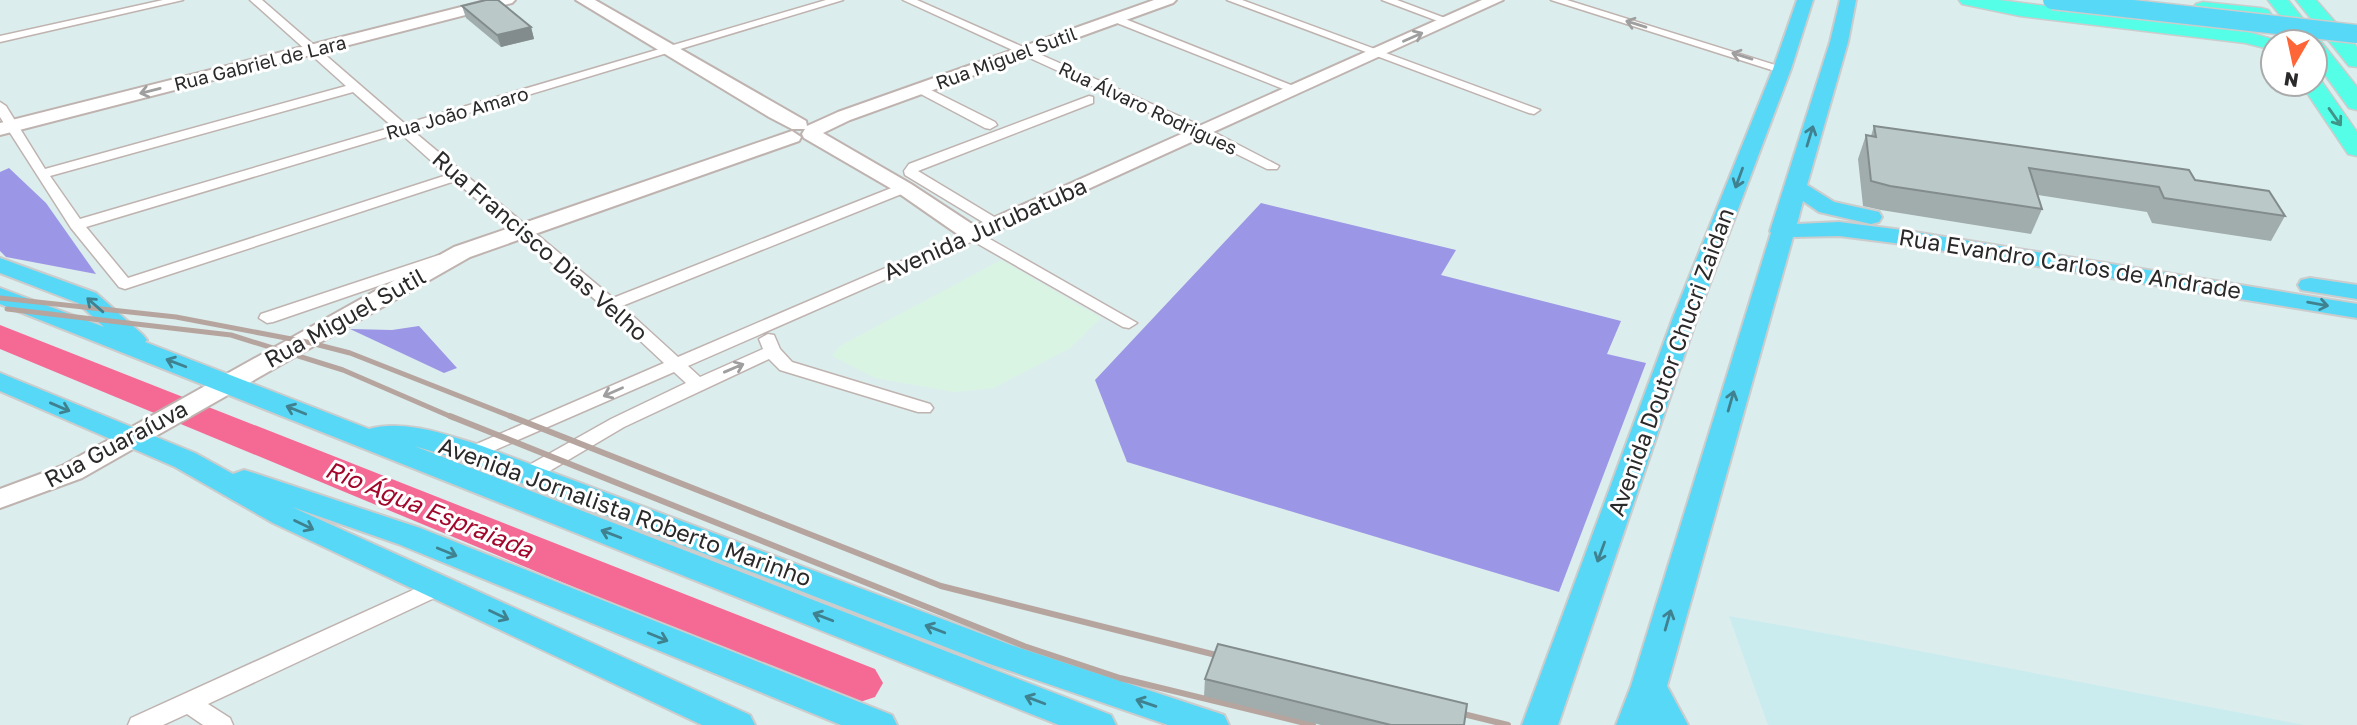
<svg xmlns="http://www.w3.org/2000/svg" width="2357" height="725" viewBox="0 0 2357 725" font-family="'Golos Text',sans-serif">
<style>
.education{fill:#caecef}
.medical{fill:#d9f4e3}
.green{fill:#9c96e6}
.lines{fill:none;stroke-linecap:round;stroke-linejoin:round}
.river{fill:#f46a95;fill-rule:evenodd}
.street-casing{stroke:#bfb3b0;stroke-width:3}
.secondary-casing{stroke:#bfb3b0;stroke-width:4}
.primary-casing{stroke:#ccc;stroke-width:4}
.highway-casing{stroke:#ccc;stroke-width:3}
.street{fill:#fff;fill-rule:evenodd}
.secondary{fill:#fff;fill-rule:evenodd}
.primary{fill:#57d8f7;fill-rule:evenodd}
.highway{fill:#55ffe7;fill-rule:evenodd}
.rail-far1{stroke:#b6a59e;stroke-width:5}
.rail{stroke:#b6a59e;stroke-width:6}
.primary-bridge-casing{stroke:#ccc;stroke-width:21;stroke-linecap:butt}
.primary-bridge{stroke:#57d8f7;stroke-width:18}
.wall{fill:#a1acac}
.shaded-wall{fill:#838c8c}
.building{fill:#bbc8c8;stroke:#838c8c;stroke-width:2}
.oneway{stroke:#9f9f9f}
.oneway2{stroke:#409488}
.oneway3{stroke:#408190}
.labels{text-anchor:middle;stroke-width:6;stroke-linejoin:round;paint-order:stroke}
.far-street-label{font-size:19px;fill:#2a2a2a;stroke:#fff}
.street-label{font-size:23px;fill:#2a2a2a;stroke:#fff}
.water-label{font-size:24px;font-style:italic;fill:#a1072b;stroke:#fff}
</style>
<rect width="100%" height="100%" fill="#dceded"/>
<polygon class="education" points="1729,616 1862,640 2304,725 1768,725"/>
<polygon class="medical" points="1001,260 1101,318 1070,348 994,388 954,392 875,378 832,356 840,346"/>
<g class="green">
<polygon points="9,168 46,203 96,274 6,257 0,251 0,172"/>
<polygon points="1261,203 1456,250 1441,275 1621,321 1607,354 1646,363 1559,592 1127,462 1095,380"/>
<polygon points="419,326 457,368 444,373 350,329 392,330"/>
</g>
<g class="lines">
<polygon class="river" points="0,325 875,669 883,683 875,697 857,703 839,697 0,349"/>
<defs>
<g id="street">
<polygon points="163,0 183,0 0,42 0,36"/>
<path d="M250,0H262L405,124L826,0H843L412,130L613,298L899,185H909V191L622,306L678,357L974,230L1137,323L1129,328L1123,327L973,241L688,366L700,377L763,349L759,339L768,334L774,335L780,349L792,362L930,404L933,408L930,412H918L780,370L769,359L624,427L536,479H522L519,474L522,469L611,419L686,383L674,372L479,457H465L462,453L465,449L664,363L605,308L455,181L125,289L119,287L71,228L0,117V102L6,106L45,169L346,86ZM353,92L393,127L80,219L50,176ZM400,133L447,175L128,278L86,227Z"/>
<polygon points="903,0 917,0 1206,128 1279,166 1277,169 1267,169 1196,134"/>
<polygon points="1227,0 1242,0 1540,110 1534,114 1529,113"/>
<polygon points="1382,0 1397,0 1453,21 1443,23"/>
<polygon points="1551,0 1567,0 1788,69 1778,72"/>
<polygon points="1112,17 1120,17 1301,89 1295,93 1291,92 1112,21"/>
<polygon points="921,85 995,122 997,125 990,129 985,128 917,92 915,89"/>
<polygon points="1089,96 1093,97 1093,103 918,171 1001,221 1003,224 1001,227 991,227 905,175 904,171 909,164"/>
<polygon points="439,255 447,260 445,263 273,322 267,323 259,318 261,314"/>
<polygon points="437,579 445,581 448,587 445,593 208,704 230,718 233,725 203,725 187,714 163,725 128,725 131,718"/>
</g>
<g id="secondary">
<polygon points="489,0 515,0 512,3 0,135 0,123"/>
<polygon points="576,0 595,0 806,121 807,126 838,112 1154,0 1176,0 1173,3 850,120 823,133 911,184 975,226 1482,0 1503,0 974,241 966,240 897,192 804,138 802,134 805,129 792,129 769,117"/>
<polygon points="792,131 801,137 799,141 470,257 82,478 0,508 0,489 62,466 454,247"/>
</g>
<g id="primary">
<polygon points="1797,0 1813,0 1791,69 1698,315 1558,725 1522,725 1674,315 1773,69"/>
<polygon points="1840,0 1856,0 1848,42 1807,185 1834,202 1879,212 1882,217 1879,222 1871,224 1819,212 1803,201 1797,224 1839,222 1902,230 2357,304 2357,318 1902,244 1839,236 1793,237 1667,686 1688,725 1616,725 1631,686 1771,233 1770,231 1830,42"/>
<path d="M0,258L96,293L143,335L147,340L145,342L369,429C405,419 447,435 482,446L1011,645L1224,715L1229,725H1168L987,663L462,460L414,446L1111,715L1116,725H1059L0,304V288L104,327L78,303L0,273Z"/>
<polygon points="2310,278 2357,285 2357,299 2301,290 2298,285 2301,280"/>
<polygon points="0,373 195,453 233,474 244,470 254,473 420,528 892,715 897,725 841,725 398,544 292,507 750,715 755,725 702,725 273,523 175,467 0,391"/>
</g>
<g id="highway">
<polygon points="1959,0 1999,0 2245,31 2282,42 2273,42 2273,50 2245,43 2020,16 1962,4"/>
<polygon points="2268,0 2288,0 2357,87 2357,110 2349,108 2315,61 2315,42 2301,42"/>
<polygon points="2296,0 2316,0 2357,47 2357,67 2349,66"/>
<polygon points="2203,2 2261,8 2268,10 2271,14 2268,18 2261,20 2196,12 2193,8 2196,4"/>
<polygon points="2315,78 2320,79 2357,132 2357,156 2348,154 2301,84 2315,84"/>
</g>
</defs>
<use href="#street" class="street-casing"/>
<use href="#secondary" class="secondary-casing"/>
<use href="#primary" class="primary-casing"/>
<use href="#highway" class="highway-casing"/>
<use href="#street" class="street"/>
<use href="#secondary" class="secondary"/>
<use href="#primary" class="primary"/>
<use href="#highway" class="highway"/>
<g class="rail-far1">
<polyline points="0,298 176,317 307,342 350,353 515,418"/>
<polyline points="7,309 231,335 343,370 454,418"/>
</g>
<g class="rail">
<polyline points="450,416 1024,646 1120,678 1313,725"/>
<polyline points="510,416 941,586 1232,659"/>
<polyline points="1447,710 1508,725"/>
</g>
<defs>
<polyline id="primary-bridge" points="2052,0 2357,34"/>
</defs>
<use href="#primary-bridge" class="primary-bridge-casing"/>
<use href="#primary-bridge" class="primary-bridge"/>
</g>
<g class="wall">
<polygon points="462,6 531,27 534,39 501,47 466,18"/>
<polygon points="1874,126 2195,180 2285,216 2271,241 2152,223 2147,212 2038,195 2042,209 2031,234 1881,210 1863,206 1858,159 1866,135 1871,136"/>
<polygon points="1205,679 1464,725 1321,725 1204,696"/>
</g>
<polygon class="shaded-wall" points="531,27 534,39 501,47 497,35"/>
<g class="building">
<polygon points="486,0 498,0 531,27 497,35 462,6"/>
<polygon points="1874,126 2189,170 2195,180 2269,191 2285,216 2164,198 2159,187 2029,168 2042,209 1890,186 1871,181 1866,135 1876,137"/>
<polygon points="1218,644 1467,704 1464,725 1391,725 1205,679"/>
</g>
<defs><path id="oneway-shaft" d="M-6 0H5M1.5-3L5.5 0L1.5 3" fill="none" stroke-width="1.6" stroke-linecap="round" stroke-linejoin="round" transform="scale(1.75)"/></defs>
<g class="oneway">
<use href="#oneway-shaft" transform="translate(1636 24) rotate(-163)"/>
<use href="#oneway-shaft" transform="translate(1413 37) rotate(-24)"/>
<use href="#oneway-shaft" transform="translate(1742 56) rotate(-163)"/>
<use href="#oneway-shaft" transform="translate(150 91) rotate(166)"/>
<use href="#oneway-shaft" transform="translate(734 368) rotate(-23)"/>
<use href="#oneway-shaft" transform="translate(613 392) rotate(156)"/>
</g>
<use class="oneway2" href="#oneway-shaft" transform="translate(2335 117) rotate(55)"/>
<g class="oneway3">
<use href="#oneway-shaft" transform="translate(1810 136) rotate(-73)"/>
<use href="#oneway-shaft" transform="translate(1739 178) rotate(110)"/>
<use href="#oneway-shaft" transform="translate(2318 304) rotate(10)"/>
<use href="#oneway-shaft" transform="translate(95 305) rotate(-139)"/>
<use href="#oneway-shaft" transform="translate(176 363) rotate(-159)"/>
<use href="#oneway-shaft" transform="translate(1731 401) rotate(-74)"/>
<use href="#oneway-shaft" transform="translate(60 407) rotate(23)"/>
<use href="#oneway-shaft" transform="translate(296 410) rotate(-158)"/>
<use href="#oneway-shaft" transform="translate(304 525) rotate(26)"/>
<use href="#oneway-shaft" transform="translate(611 534) rotate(-159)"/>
<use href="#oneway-shaft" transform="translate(447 552) rotate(22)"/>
<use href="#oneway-shaft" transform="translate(1601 552) rotate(110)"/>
<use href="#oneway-shaft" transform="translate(499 615) rotate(25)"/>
<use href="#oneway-shaft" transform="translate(823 617) rotate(-159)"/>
<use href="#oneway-shaft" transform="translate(1668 620) rotate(-74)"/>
<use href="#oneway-shaft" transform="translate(935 629) rotate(-159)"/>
<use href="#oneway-shaft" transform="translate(658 637) rotate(22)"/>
<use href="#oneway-shaft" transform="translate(1035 700) rotate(-159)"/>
<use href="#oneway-shaft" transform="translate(1146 703) rotate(-161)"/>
</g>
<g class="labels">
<g class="far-street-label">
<text transform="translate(1006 58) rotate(-20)" y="7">Rua Miguel Sutil</text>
<text transform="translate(260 63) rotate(-14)" y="7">Rua Gabriel de Lara</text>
<text transform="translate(1148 108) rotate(25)" y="7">Rua Álvaro Rodrigues</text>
<text transform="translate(457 113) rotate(-16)" y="7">Rua João Amaro</text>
</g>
<g class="street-label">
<text transform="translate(985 229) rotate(-24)" y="8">Avenida Jurubatuba</text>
<text transform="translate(540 246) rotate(41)" y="8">Rua Francisco Dias Velho</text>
<text transform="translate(2070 264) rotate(9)" y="8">Rua Evandro Carlos de Andrade</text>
<text transform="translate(345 318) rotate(-29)" y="8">Rua Miguel Sutil</text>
<text transform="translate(1671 362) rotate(-70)" y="8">Avenida Doutor Chucri Zaidan</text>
<text transform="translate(116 444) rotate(-28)" y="8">Rua Guaraíuva</text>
<text transform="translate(625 512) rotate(20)" y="8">Avenida Jornalista Roberto Marinho</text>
</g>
<g class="water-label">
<text transform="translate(429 510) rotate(22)" y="8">Rio Água Espraiada</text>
</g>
</g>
<g transform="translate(2294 63) rotate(189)"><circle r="33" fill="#ffffff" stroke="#aaaaaa" stroke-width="2"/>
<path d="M0-5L12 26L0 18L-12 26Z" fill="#ff6637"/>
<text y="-10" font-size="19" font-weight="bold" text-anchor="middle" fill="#2a2a2a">N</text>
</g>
</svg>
